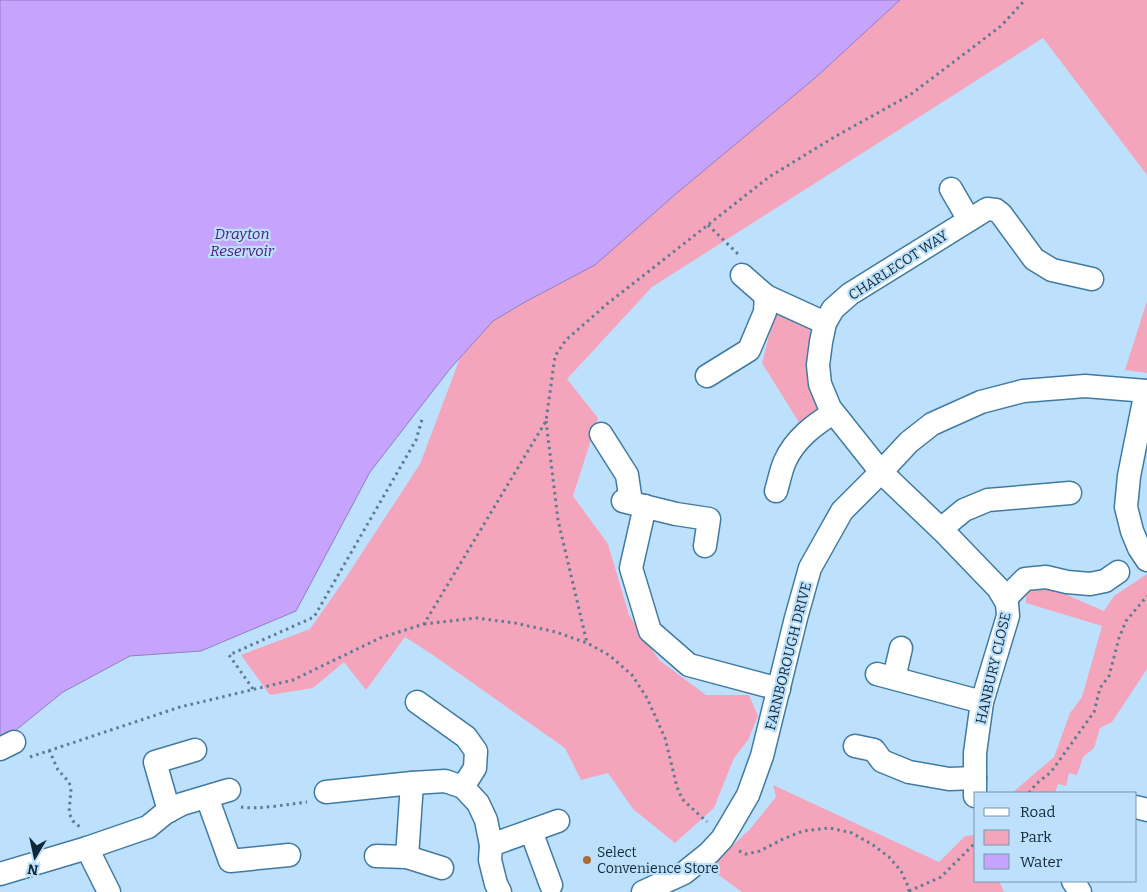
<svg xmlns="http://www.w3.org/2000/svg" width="1147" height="892" viewBox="0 0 1147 892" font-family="Bitter,serif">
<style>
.green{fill:#f4a5bb}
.water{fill:#c6a3fd;stroke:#8f7ec2}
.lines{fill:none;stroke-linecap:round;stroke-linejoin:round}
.minor-casing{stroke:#407aa2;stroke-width:25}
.path{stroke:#5e7c91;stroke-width:3;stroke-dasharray:2.5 4;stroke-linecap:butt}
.minor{stroke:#fff;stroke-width:22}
.poi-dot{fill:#aa6c32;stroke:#bde1fc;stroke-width:2}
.labels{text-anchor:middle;stroke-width:4.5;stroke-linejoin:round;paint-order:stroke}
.street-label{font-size:14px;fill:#0f2839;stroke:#bde1fc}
.poi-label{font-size:14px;fill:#0f2839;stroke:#bde1fc;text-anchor:start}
.water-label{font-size:15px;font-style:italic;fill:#4b1a7c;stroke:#bde1fc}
</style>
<rect width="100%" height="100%" fill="#bde1fc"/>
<g class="green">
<polygon points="900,0 1147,0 1147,175 1043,38 652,287 567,379 598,418 573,496 608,544 629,615 659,660 706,695 749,695 758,716 748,740 734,758 714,808 675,843 633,809 608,773 581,780 565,748 430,653 405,637 366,690 344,662 313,688 270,695 241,655 310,629 343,582 420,464 460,358 493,321 525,302 595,265 678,192 815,78"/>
<polygon points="1147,301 1147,373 1125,370"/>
<polygon points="776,308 797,319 810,329 811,349 823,412 800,424 762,363"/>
<polygon points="1147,574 1147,669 1112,722 1100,728 1094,748 1083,757 1077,775 1069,773 1066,786 1058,784 1055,793 1012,793 1054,757 1070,713 1082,697 1102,626 1026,603 1026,587 1051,588 1104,611 1114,596"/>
<polygon points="773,785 939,862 965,836 976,835 976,881 999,881 1004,892 742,892 709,868 750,829 776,797"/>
</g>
<polygon class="water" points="0,0 900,0 815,78 678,192 595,265 525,302 493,321 449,370 370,472 296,611 201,651 130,656 63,692 0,743"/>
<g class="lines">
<defs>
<g id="minor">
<polyline points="951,189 969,220"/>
<polyline points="742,275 766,296 825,323"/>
<polyline points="707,376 749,350 765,312 766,296"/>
<polyline points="1146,391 1129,476 1126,507 1132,531 1139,548 1147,560"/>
<polyline points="601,434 627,475 631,502"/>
<path d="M776,491C779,481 781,470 785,461C795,439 814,425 833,413"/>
<polyline points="623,501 676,514 709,519 705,546"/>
<polyline points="645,506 631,568 650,631 689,665 779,689"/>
<polyline points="941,529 964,510 988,500 1070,493"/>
<polyline points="1005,599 1025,579 1046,577 1067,582 1090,584 1105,581 1118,572"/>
<polyline points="877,674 982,702"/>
<polyline points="894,678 901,648"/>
<polyline points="417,702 466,737 476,751 475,768 463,787"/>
<polyline points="855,746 874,750 882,761 909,772 949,779 975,778"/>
<polyline points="0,749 14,742"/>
<polyline points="326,792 412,783 445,781 463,787 478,803 486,820 491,845 490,860 496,884 500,892"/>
<polyline points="975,796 975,753 982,702 1008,616 1007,603 998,588 945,533 881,472 830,408 820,384 818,365 821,342 825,323 833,309 850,294 987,209 996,210 1001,214 1034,259 1052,270 1092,279"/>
<polyline points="207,797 230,861 289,855"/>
<polyline points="1136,807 1147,810"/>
<polyline points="169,811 155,762 195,750"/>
<polyline points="531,831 551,885"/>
<polyline points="491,845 558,821"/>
<polyline points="87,848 109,892"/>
<polyline points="376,856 407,857 442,868"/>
<polyline points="407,857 412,783"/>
<polyline points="0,874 87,848 148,827 165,813 182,804 229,790"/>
<polyline points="1073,881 1080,892"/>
<polyline points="643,892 684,873 709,853 722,839 731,824 748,795 762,756 796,618 810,568 842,511 881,472 909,442 932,424 981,402 1023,391 1085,386 1147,391"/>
</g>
</defs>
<use href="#minor" class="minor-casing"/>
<g class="path">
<polyline points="708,225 738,254"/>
<polyline points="546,421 558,520 587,643"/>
<polyline points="424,624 476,618 515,623 556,632 587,643 609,655 632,675 647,698 665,738 677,787 682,799 707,822"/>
<polyline points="253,689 229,655 314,617 416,440 423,416"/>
<polyline points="49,750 58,770 69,782 71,789 69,813 73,821 81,828"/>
<polyline points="30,757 180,707 293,680 380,638 424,624 546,421 555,356 566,340 607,304 769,177 836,136 910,95 1001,26 1025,0"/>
<polyline points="1029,793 1036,784 1051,772 1094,712 1100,688 1109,676 1119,638 1126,621 1147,596"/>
<path d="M241,807C257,810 290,804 307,802"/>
<polyline points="739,851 746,854 760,851 781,840 803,831 830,828 852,833 873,845 889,857 901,871 908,886 909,892"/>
<polyline points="909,891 941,877 976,842"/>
</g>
<use href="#minor" class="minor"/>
</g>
<circle class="poi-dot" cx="587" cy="860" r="5"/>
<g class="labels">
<g class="street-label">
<text transform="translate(898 265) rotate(-33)" y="5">CHARLECOT WAY</text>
<text transform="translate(788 656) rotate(-76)" y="5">FARNBOROUGH DRIVE</text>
<text transform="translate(993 668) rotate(-77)" y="5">HANBURY CLOSE</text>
</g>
<g class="poi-label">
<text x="597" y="857">Select<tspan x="597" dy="16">Convenience Store</tspan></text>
</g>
<g class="water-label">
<text x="242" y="239">Drayton<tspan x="242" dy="17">Reservoir</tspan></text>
</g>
</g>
<rect x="974" y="792" width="162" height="90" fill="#bde1fc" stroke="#7797ae"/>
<rect x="984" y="808" width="25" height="8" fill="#ffffff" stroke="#7797ae"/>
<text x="1020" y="817" font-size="15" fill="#0f2839">Road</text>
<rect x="984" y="830" width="25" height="15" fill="#f4a5bb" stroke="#7797ae"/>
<text x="1020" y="842" font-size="15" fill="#0f2839">Park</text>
<rect x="984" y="854" width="25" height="15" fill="#c6a3fd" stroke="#7797ae"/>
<text x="1020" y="867" font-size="15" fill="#0f2839">Water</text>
<g transform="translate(35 857) rotate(189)" stroke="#bde1fc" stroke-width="4" paint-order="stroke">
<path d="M0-4L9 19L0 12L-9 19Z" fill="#0f2839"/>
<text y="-8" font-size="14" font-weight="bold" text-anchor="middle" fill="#0f2839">N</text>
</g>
</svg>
